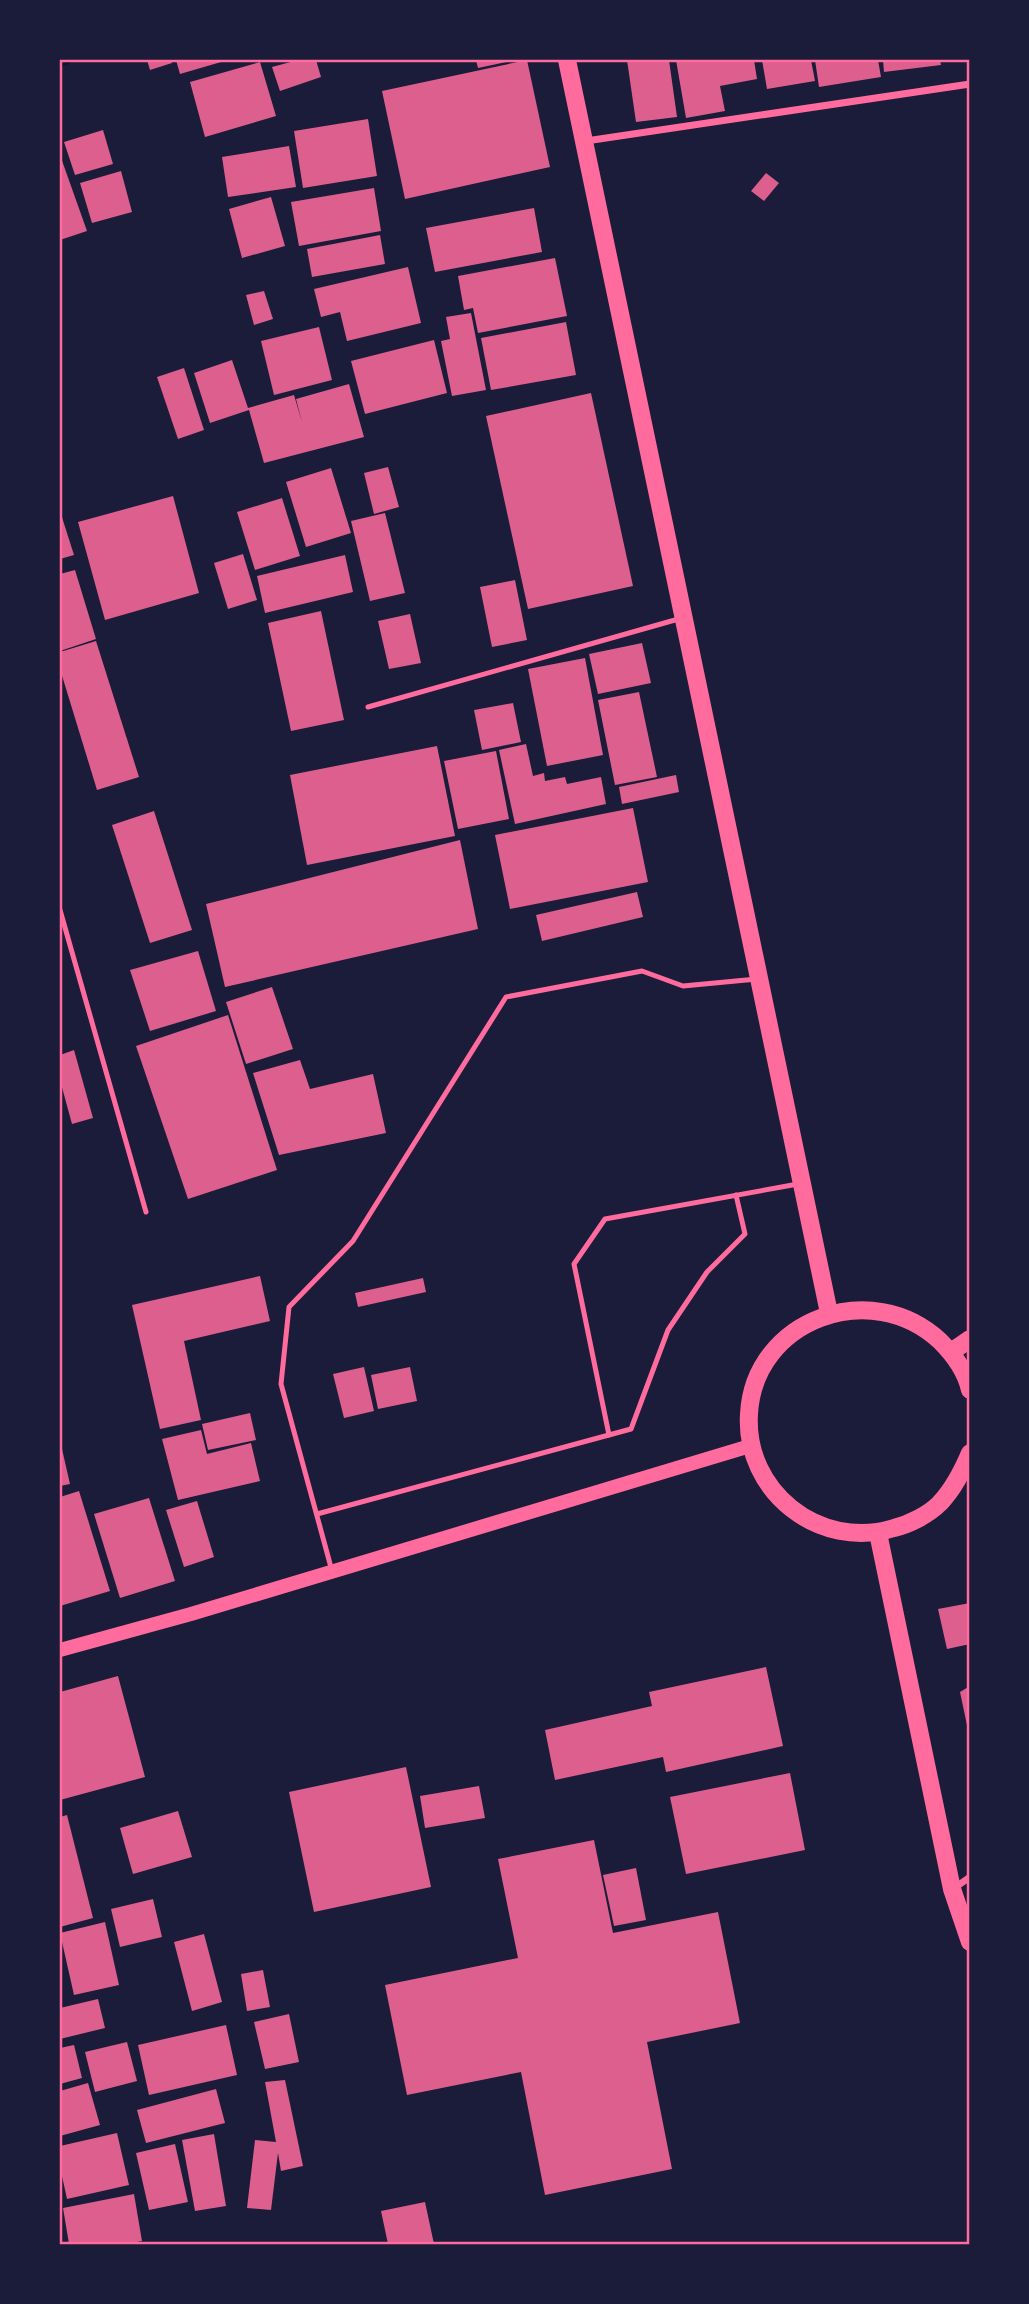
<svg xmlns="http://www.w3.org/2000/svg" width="1029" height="2304" viewBox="0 0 1029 2304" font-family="'Roboto Condensed',sans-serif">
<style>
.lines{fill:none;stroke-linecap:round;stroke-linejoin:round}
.stream{stroke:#12122b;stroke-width:10}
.building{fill:#dd5f8e}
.service{stroke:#ff6b9d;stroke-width:5}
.minor{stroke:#ff6b9d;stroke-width:7}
.secondary{stroke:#ff6b9d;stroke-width:14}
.primary{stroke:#ff6b9d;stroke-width:18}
.neatline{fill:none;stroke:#ff6b9d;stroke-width:2.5}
</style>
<rect width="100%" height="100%" fill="#1b1b3a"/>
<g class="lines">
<polyline class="stream" points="60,62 66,60"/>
</g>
<g class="building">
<polygon points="147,60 171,60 172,63 150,70"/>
<polygon points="176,60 228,60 180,74"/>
<polygon points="298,60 316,60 321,77 280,91 272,67"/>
<polygon points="476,60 511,60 511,61 478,68"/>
<polygon points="527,60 550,167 405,199 382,91"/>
<polygon points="627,60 669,60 677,117 636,122"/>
<polygon points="676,60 754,60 757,79 720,86 725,111 686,118"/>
<polygon points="762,60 811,60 815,81 767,89"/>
<polygon points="815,60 878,60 881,77 819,87"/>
<polygon points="883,60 940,60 941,65 884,72"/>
<polygon points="260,62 276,116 205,137 190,82"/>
<polygon points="368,119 377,176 303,188 294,131"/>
<polygon points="103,130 113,164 75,175 64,142"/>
<polygon points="289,146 296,187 228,197 222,157"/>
<polygon points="60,155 87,231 60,240"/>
<polygon points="121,171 132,212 92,223 80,183"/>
<polygon points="766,173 779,183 764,201 751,191"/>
<polygon points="374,188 381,231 299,246 291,202"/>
<polygon points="271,197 285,246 242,258 229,209"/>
<polygon points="534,208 542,252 435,272 426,228"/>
<polygon points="380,235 385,264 312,277 307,249"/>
<polygon points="555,258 567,316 478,333 473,308 464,310 458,276"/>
<polygon points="408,267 421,323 347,341 340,312 321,317 314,289"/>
<polygon points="264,291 273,319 254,325 246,295"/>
<polygon points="471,313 486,390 452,396 441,341 450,339 446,317"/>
<polygon points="566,322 576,375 491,390 481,338"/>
<polygon points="319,327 332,380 274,395 261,341"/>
<polygon points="434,340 447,393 365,414 351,361"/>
<polygon points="232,360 248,408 294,395 302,422 296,399 349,384 364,437 264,463 249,410 210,423 194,373"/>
<polygon points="184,368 204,430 178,439 157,377"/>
<polygon points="591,393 633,586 528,609 486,416"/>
<polygon points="388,467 399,507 374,514 364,473"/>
<polygon points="331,468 351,533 306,547 286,482"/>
<polygon points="173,496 199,593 105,620 78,522"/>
<polygon points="282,498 300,556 255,570 237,512"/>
<polygon points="60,511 74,555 60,559"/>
<polygon points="385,513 405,593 370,601 351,521"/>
<polygon points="243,554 257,600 228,609 214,563"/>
<polygon points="345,555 353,592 265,613 257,576"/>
<polygon points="75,570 96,639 60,651 60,574"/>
<polygon points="515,580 527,640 492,647 480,587"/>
<polygon points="321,611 344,720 291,731 268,623"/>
<polygon points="410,614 421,663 389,669 378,621"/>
<polygon points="96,641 139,777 97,790 60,669 60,652"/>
<polygon points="642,643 651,683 598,694 589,654"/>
<polygon points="585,658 603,755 547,766 528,669"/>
<polygon points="639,692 657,777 615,785 598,700"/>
<polygon points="513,703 521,742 482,750 474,710"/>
<polygon points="526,744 533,776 544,773 545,781 565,777 567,784 601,777 606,804 515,824 499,750"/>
<polygon points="437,746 455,836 307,865 290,775"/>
<polygon points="496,751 509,819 458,829 444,761"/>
<polygon points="676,775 679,792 622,804 619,787"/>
<polygon points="633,808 648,882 510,909 495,835"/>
<polygon points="154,811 192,930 150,943 112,825"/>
<polygon points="460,840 478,929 225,987 206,904"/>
<polygon points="637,892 643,917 542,941 536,915"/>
<polygon points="198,951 216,1011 150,1031 130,970"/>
<polygon points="272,987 293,1049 246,1064 226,1002"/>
<polygon points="228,1015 277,1170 188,1199 136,1046"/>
<polygon points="74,1050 93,1118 72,1124 60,1080 60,1055"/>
<polygon points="300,1060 310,1089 373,1074 386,1133 279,1155 253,1073"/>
<polygon points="260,1276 270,1321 184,1341 201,1420 160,1429 132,1305"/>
<polygon points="423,1278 426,1292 358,1307 355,1293"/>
<polygon points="364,1367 374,1411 344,1418 333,1374"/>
<polygon points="410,1367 417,1401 378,1409 371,1375"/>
<polygon points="250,1413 256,1440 208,1450 202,1424"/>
<polygon points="201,1430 207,1454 251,1443 260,1481 178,1500 162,1439"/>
<polygon points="60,1449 62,1449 70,1484 60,1486"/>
<polygon points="79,1491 110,1591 60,1606 60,1497"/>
<polygon points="149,1498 175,1581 120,1598 94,1514"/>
<polygon points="197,1501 214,1557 184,1567 166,1510"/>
<polygon points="970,1603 970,1644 947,1649 938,1609"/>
<polygon points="766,1667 783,1746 666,1772 663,1757 555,1780 545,1730 652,1706 649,1692"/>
<polygon points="118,1676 145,1777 60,1800 60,1692"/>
<polygon points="970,1686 970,1730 968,1730 960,1692"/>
<polygon points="406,1767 431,1887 314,1912 289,1792"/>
<polygon points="790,1773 805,1850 686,1874 670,1797"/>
<polygon points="479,1786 485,1818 425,1828 420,1796"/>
<polygon points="178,1811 192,1857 133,1874 120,1828"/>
<polygon points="67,1815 93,1918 60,1927 60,1817"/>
<polygon points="594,1840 613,1933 718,1912 740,2023 647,2042 672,2169 545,2195 521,2072 407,2095 385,1985 518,1958 498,1859"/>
<polygon points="636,1868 646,1920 614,1926 603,1875"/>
<polygon points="153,1899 162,1937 120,1947 111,1909"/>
<polygon points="105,1922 119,1985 74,1995 60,1933"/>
<polygon points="204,1934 222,2002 192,2011 174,1942"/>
<polygon points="263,1970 270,2007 247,2011 241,1974"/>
<polygon points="98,1999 105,2028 60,2039 60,2008"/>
<polygon points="289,2014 299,2062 265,2069 254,2022"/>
<polygon points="226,2025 237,2075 149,2095 138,2045"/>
<polygon points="127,2042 137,2081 95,2092 85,2052"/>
<polygon points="74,2045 82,2078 60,2084 60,2048"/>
<polygon points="285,2080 303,2166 281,2171 278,2153 271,2210 247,2208 255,2140 276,2142 265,2082"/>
<polygon points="88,2083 100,2125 60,2136 60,2091"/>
<polygon points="216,2089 225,2123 146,2143 137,2110"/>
<polygon points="117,2133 129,2185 67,2199 60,2167 60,2146"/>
<polygon points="214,2134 226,2206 195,2211 182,2140"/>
<polygon points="175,2144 188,2202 149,2210 136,2153"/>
<polygon points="134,2194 142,2241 126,2244 69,2244 63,2208"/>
<polygon points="425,2202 434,2244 388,2244 381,2211"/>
</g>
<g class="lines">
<g class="service">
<polyline points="368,707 682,618"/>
<polyline points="60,910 146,1212"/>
<polyline points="609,1435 574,1264 605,1219 798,1184"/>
<polyline points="317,1514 631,1429 668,1330 707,1272 745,1234 736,1195"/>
<polyline points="332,1571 281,1384 289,1307 353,1241 506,997 642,971 683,986 757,979"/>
</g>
<g class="minor">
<polyline points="586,141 970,84"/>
<polyline points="953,1889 970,1877"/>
</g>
<polyline class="secondary" points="60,1650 191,1614 750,1446"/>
<g class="primary">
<polyline points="567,60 829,1313"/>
<polyline points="951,1352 970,1339"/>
<path d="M970,1390C966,1372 953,1354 940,1341C872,1277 754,1319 749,1414C744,1491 819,1551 894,1528C910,1524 928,1515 940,1503C954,1488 962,1472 970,1453"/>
<polyline points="878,1533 952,1889 970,1942"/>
</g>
</g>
<rect width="1029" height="2304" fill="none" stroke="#1b1b3a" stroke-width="122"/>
<rect x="61" y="61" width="907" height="2182" class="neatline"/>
</svg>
